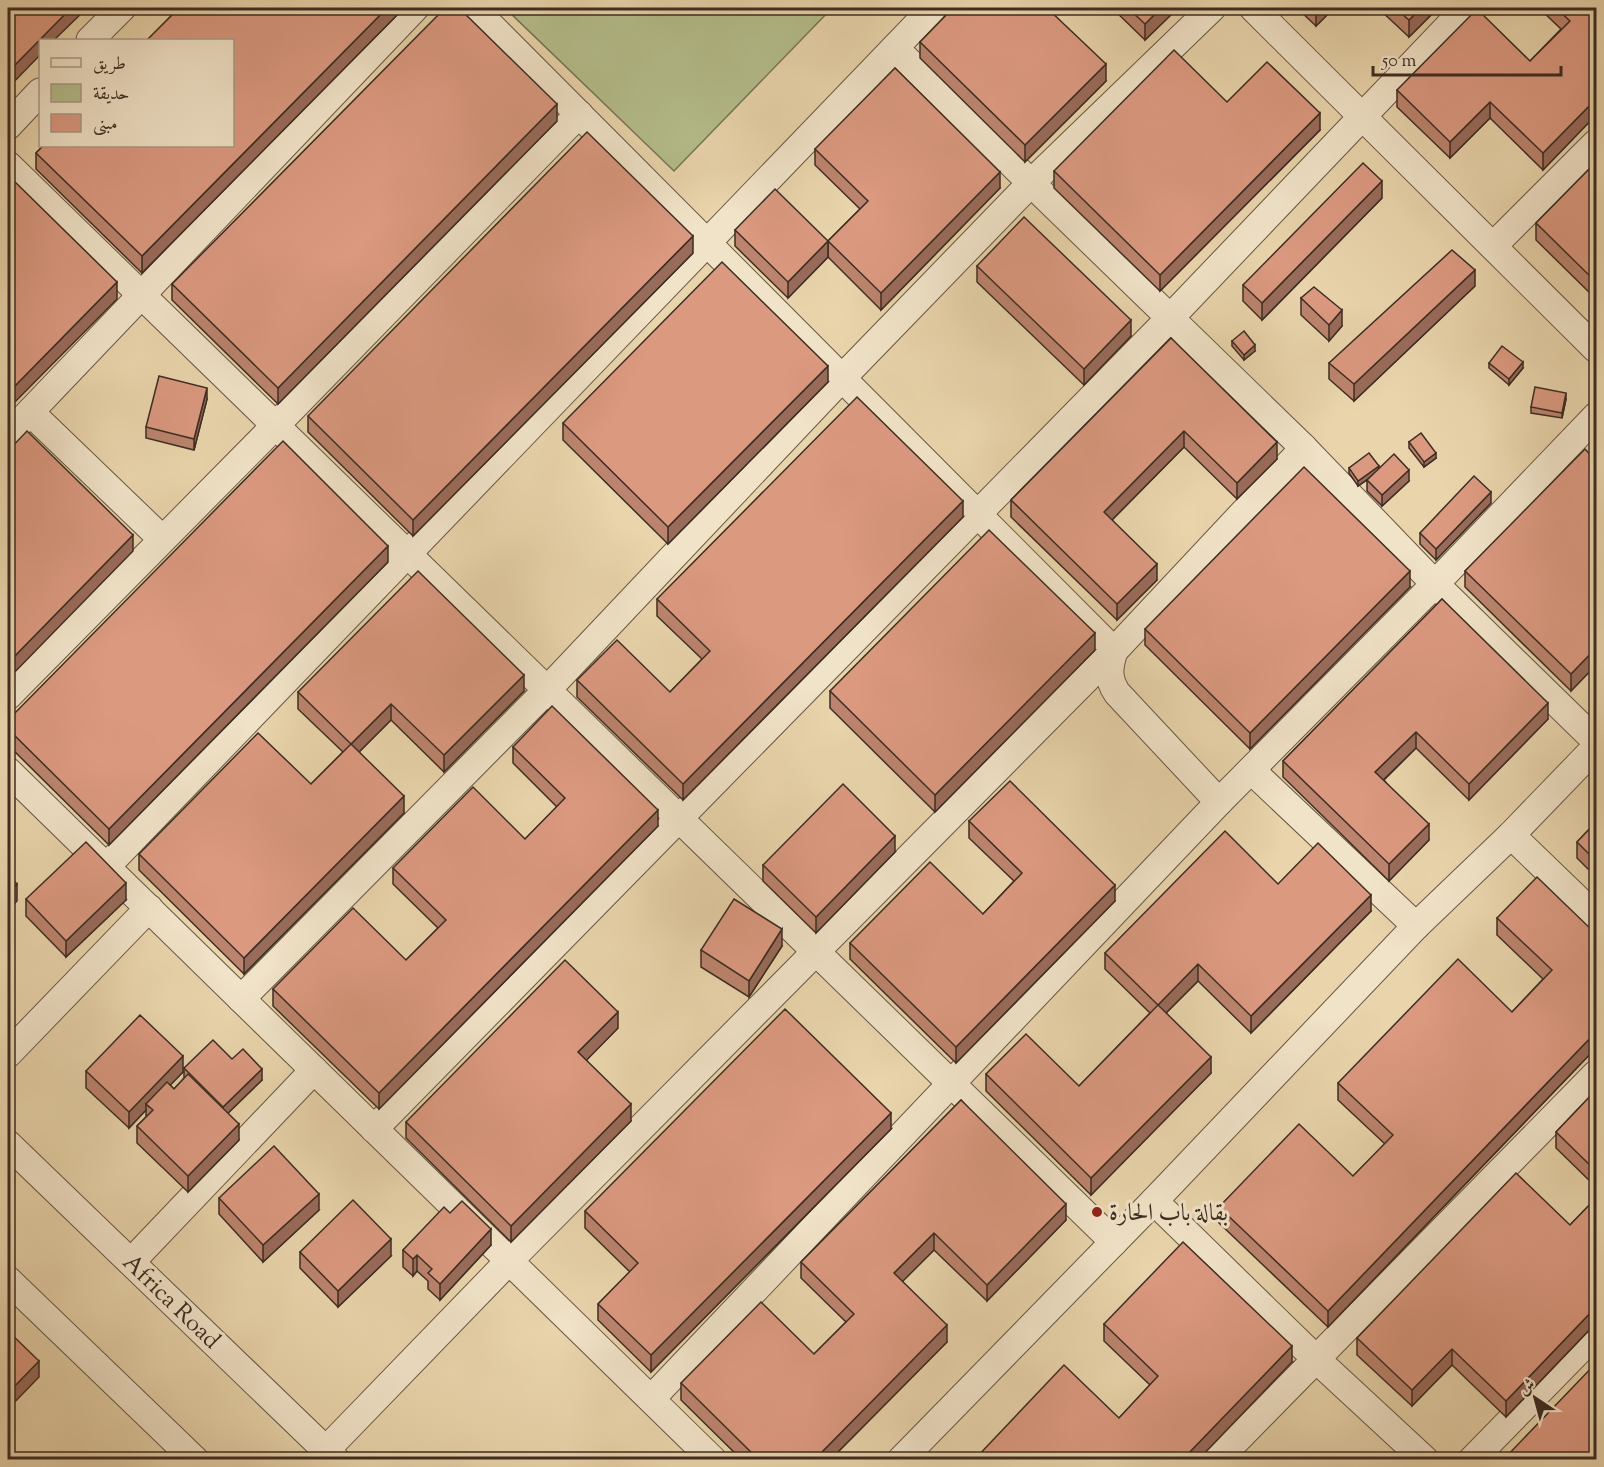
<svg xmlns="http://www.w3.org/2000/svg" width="1604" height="1467" viewBox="0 0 1604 1467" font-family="'Sorts Mill Goudy',Amiri,serif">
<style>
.green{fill:#b4bd8b;stroke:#787556;stroke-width:1.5}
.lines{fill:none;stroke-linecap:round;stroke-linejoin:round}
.minor-casing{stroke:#685744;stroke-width:29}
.minor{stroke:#f1e3c8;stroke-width:27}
.wall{fill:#bc846e;stroke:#3d2d22;stroke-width:1.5}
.shaded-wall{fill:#996b5a;stroke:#3d2d22;stroke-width:1.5}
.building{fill:#db9980;stroke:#3d2d22;stroke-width:1.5}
.poi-dot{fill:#8f2418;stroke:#f1e3c8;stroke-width:2}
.labels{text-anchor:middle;stroke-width:6;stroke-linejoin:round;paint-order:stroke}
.poi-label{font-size:24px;fill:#3d2d22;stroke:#f1e3c8;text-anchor:start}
.street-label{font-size:24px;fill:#3d2d22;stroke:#f1e3c8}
</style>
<rect width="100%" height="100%" fill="#e9d4ab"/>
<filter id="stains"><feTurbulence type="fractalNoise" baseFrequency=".00333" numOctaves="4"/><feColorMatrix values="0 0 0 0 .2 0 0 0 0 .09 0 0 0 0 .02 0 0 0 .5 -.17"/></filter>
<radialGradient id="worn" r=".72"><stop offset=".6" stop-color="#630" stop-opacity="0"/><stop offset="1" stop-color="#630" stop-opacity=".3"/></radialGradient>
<polygon class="green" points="505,8 832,8 674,171"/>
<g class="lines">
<defs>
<g id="minor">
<path d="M473,8L1114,651C1109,667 1107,678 1117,693L1219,802"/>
<polyline points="1253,8 1596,349"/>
<polyline points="90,40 122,8"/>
<polyline points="895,48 1031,183 1304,448 1435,584 1596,741"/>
<polyline points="8,126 40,92"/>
<polyline points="8,165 1114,1242"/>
<polyline points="1493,246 1596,143"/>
<polyline points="30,412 162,539"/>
<polyline points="8,435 415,8"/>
<polyline points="8,696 275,426 579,114"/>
<polyline points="1251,770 1416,926"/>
<polyline points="8,771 713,1460"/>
<polyline points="1511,835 1596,917"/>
<polyline points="106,867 933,8"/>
<polyline points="241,999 547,690 842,378 1031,183 1212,8"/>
<polyline points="8,1054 149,908"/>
<polyline points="374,1129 1170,318 1466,8"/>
<polyline points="8,1144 336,1460"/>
<polyline points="1154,1201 1316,1359 1425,1460"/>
<polyline points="131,1262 314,1070"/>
<polyline points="8,1280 195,1460"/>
<polyline points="651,1399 1219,802 1435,584 1596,416"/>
<polyline points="326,1450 509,1261 1114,651 1304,448"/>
<polyline points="901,1460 1154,1201 1416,926 1511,835 1596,747"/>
<polyline points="1217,1460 1596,1074"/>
<polyline points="1472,1460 1596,1333"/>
</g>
</defs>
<use href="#minor" class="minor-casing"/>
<use href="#minor" class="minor"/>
</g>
<g class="wall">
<polygon points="179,8 404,8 142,273 36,169 36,153"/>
<polygon points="1112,8 1178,8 1145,40"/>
<polygon points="1297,8 1334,8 1316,26"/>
<polygon points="1378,8 1438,8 1409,37"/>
<polygon points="1539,8 1596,8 1596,115 1543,170 1490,118 1450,158 1397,107 1397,90 1530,61 1561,29"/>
<polygon points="920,42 1106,81 1025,162 920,58"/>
<polygon points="1227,102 1320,130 1160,291 1054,188 1054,171"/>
<polygon points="557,121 278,404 172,300 172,284"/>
<polygon points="815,149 1000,188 881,310 828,257 828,241 860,209 815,165"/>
<polygon points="1596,162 1596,299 1536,240 1536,223"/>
<polygon points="1382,198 1262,320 1243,301 1243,285"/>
<polygon points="735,230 828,257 788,298 735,246"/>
<polygon points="693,253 413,536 308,432 308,416"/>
<polygon points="977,266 1131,336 1084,385 977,282"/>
<polygon points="1475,286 1354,401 1329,379 1329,363"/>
<polygon points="1301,298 1342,326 1329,341 1301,315"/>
<polygon points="1171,338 1277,459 1237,499 1184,447 1112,520 1157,580 1117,620 1011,517 1011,500"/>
<polygon points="1232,341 1255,351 1244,360 1232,346"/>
<polygon points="1489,363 1523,368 1509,385 1489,368"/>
<polygon points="828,382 668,544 563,440 563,423"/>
<polygon points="207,399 194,450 146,438 146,427"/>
<polygon points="1566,399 1562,418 1531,413 1531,407"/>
<polygon points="1409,442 1436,458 1424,467 1409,448"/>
<polygon points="1596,461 1596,665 1571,691 1465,587 1465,571"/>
<polygon points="1349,468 1379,469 1409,481 1382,506 1367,491 1367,480 1358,486 1349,473"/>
<polygon points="1491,503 1436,560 1420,544 1420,533"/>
<polygon points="963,517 683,800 577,697 577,680 670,692 702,659 657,616 657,599"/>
<polygon points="388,562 109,845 8,745 8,720"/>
<polygon points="1410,587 1250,749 1145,645 1145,629"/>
<polygon points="1442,599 1548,719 1469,800 1416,748 1384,780 1429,840 1389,881 1283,777 1283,761"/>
<polygon points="1095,650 935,812 830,708 830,691"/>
<polygon points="524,691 444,772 391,720 359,752 404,813 244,974 139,870 139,854 311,784 343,752 298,709 298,692"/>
<polygon points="513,747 658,826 379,1109 273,1006 273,989 406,960 438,928 393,884 393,868 525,839 557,807 513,763"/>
<polygon points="969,821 1115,901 956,1063 850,959 850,943 983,914 1014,881 969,838"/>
<polygon points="1596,822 1596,877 1577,858 1577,842"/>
<polygon points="895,852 816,933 763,881 763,865"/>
<polygon points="1278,884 1371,911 1251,1033 1198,981 1166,1013 1211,1073 1091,1195 986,1091 986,1074 1079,1086 1150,1013 1105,969 1105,953"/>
<polygon points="26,899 126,900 66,957 26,916"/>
<polygon points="1497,918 1596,934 1596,1048 1328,1327 1219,1223 1219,1207 1353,1176 1385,1144 1338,1100 1338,1083 1512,1012 1543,979 1497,935"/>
<polygon points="782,946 749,997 701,967 701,950"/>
<polygon points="618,1028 586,1060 631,1121 511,1242 406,1138 406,1122"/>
<polygon points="232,1059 262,1080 228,1113 239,1140 188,1192 137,1143 137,1126 146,1117 146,1110 129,1128 86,1088 86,1071 183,1072 170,1085 174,1089 184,1078 184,1068"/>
<polygon points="1596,1090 1596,1187 1556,1148 1556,1132"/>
<polygon points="961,1100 1066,1220 987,1301 934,1250 902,1281 947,1342 830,1460 742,1460 681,1400 681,1383 814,1354 846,1322 801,1278 801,1262"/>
<polygon points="891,1129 651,1372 598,1320 598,1304 630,1272 585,1228 585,1211"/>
<polygon points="219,1198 319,1210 263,1262 219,1214"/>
<polygon points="1596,1198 1596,1323 1506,1417 1452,1365 1412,1406 1357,1355 1357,1338 1570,1225"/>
<polygon points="450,1213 491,1245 440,1300 428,1289 428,1281 417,1271 413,1276 403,1267 403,1250"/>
<polygon points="300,1252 391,1256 338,1307 300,1268"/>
<polygon points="1104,1324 1292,1362 1119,1418 1150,1385 1104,1341"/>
</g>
<g class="shaded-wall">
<polygon points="71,8 87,8 54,40 40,40 40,55 8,88 8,72"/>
<polygon points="387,8 404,8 142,273 142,256"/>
<polygon points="1161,8 1178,8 1145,40 1145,24"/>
<polygon points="1317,8 1334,8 1316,26 1316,9"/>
<polygon points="1421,8 1438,8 1409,37 1409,20"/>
<polygon points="1106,64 1106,81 1025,162 1025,145"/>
<polygon points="1596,99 1596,115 1543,170 1543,153"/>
<polygon points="1490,102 1490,118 1450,158 1450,142"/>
<polygon points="557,104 557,121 278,404 278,388"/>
<polygon points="1320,113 1320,130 1160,291 1160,275"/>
<polygon points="1000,172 1000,188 881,310 881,293"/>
<polygon points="1382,181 1382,198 1262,320 1262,303"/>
<polygon points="693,236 693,253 413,536 413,520"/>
<polygon points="828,241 828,257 788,298 788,282"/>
<polygon points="1475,270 1475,286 1354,401 1354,384"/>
<polygon points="117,282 117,299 8,409 8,393"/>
<polygon points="1342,310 1342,326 1329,341 1329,325"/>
<polygon points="1131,320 1131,336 1084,385 1084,369"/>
<polygon points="1255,345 1255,351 1244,360 1244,355"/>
<polygon points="1523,362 1523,368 1509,385 1509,379"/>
<polygon points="828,366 828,382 668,544 668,527"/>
<polygon points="207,388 207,399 194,450 194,439"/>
<polygon points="1566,393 1566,399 1562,418 1562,413"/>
<polygon points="1184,431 1184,447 1104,528 1104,512"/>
<polygon points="1277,442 1277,459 1237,499 1237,483"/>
<polygon points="1436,453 1436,458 1424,467 1424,462"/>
<polygon points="1379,466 1379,471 1358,486 1358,481"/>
<polygon points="1409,470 1409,481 1382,506 1382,495"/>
<polygon points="1491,492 1491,503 1436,560 1436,549"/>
<polygon points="963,501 963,517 683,800 683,784"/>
<polygon points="133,535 133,551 8,679 8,663"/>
<polygon points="388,546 388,562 109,845 109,829"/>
<polygon points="1157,564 1157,580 1117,620 1117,604"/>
<polygon points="1410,571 1410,587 1250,749 1250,733"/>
<polygon points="1095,633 1095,650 935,812 935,795"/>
<polygon points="1596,648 1596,665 1571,691 1571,674"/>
<polygon points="524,675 524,691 444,772 444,755"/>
<polygon points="1548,703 1548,719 1469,800 1469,784"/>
<polygon points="391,704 391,720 351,760 351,744"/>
<polygon points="1416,732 1416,748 1375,788 1375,772"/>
<polygon points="11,796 11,807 8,811 8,800"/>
<polygon points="404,796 404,813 244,974 244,958"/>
<polygon points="658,810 658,826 379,1109 379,1093"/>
<polygon points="1429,824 1429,840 1389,881 1389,864"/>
<polygon points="895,836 895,852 816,933 816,917"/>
<polygon points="126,883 126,900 66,957 66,941"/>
<polygon points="17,884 17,901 8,910 8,894"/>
<polygon points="1115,885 1115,901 956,1063 956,1047"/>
<polygon points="1371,895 1371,911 1251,1033 1251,1016"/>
<polygon points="782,929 782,946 749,997 749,981"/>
<polygon points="1198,964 1198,981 1158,1021 1158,1005"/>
<polygon points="618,1012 618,1028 578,1069 578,1052"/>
<polygon points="1596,1032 1596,1048 1328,1327 1328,1311"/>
<polygon points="183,1056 183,1072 149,1107 146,1104 146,1110 129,1128 129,1112"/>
<polygon points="1211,1057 1211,1073 1091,1195 1091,1178"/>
<polygon points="262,1069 262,1080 223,1118 223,1107"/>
<polygon points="631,1104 631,1121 511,1242 511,1226"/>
<polygon points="891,1113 891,1129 651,1372 651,1355"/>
<polygon points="239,1124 239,1140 188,1192 188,1176"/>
<polygon points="319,1194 319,1210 263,1262 263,1245"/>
<polygon points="1066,1204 1066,1220 987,1301 987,1285"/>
<polygon points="491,1229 491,1245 440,1300 440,1284"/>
<polygon points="934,1233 934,1250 894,1290 894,1273"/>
<polygon points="391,1239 391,1256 338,1307 338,1291"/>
<polygon points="417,1255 417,1271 413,1276 413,1259"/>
<polygon points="1596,1307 1596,1323 1506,1417 1506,1401"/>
<polygon points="947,1325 947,1342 830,1460 814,1460"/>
<polygon points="1292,1346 1292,1362 1198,1460 1182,1460"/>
<polygon points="1452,1349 1452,1365 1412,1406 1412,1390"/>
<polygon points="39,1361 39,1377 8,1409 8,1393"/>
</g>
<g class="building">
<polygon points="8,8 71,8 8,72"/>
<polygon points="179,8 387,8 142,256 36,153 43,146 232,146 232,40 147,40"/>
<polygon points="445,8 459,8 557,104 278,388 172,284"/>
<polygon points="953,8 1047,8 1106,64 1025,145 920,42"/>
<polygon points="1128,8 1161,8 1145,24"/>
<polygon points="1395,8 1421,8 1409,20"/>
<polygon points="1556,8 1596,8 1596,99 1543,153 1490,102 1450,142 1397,90 1477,9 1530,61 1570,21"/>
<polygon points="1174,50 1227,102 1267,62 1320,113 1160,275 1054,171"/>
<polygon points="895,68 1000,172 881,293 828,241 868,201 815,149"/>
<polygon points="587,132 693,236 413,520 308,416"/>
<polygon points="1596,162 1596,282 1536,223"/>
<polygon points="1363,163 1382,181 1262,303 1243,285"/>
<polygon points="11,178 117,282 8,393 8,182"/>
<polygon points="775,189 828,241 788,282 735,230"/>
<polygon points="1024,217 1131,320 1084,369 977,266"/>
<polygon points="1452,250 1475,270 1354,384 1329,363"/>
<polygon points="722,262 828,366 668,527 563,423"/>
<polygon points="1314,287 1342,310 1329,325 1301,298"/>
<polygon points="1244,331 1255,345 1244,355 1232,341"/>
<polygon points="1171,338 1277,442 1237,483 1184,431 1104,512 1157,564 1117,604 1011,500"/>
<polygon points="1502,346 1523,362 1509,379 1489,363"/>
<polygon points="159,376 207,388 194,439 146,427"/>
<polygon points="1535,387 1566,393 1562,413 1531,407"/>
<polygon points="857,397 963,501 683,784 577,680 617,640 670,692 710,651 657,599"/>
<polygon points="27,431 133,535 8,663 8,451"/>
<polygon points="1421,433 1436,453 1424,462 1409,442"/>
<polygon points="283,441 388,546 109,829 8,729 8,720"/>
<polygon points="1585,449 1596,461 1596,648 1571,674 1465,571"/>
<polygon points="1369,453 1379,466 1358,481 1349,468"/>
<polygon points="1394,454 1409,470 1382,495 1367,480"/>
<polygon points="1304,467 1410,571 1250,733 1145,629"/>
<polygon points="1474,476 1491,492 1436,549 1420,533"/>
<polygon points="989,530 1095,633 935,795 830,691"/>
<polygon points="418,571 524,675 444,755 391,704 351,744 298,692"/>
<polygon points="1442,599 1548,703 1469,784 1416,732 1375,772 1429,824 1389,864 1283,761"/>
<polygon points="552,706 658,810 379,1093 273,989 353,908 406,960 446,920 393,868 473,787 525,839 565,798 513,747"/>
<polygon points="258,733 311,784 351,744 404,796 244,958 139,854"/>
<polygon points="1010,781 1115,885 956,1047 850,943 930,862 983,914 1022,873 969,821"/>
<polygon points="843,784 895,836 816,917 763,865"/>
<polygon points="8,793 11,796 8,800"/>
<polygon points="1596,822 1596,861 1577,842"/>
<polygon points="1225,831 1278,884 1318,843 1371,895 1251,1016 1198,964 1158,1005 1105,953"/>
<polygon points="86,842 126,883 66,941 26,899"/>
<polygon points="8,875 17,884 8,894"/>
<polygon points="1537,877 1596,934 1596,1032 1328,1311 1219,1207 1299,1124 1353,1176 1393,1135 1338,1083 1458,959 1512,1012 1552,970 1497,918"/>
<polygon points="734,899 782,929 749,981 701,950"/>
<polygon points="565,960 618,1012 578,1052 631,1104 511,1226 406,1122"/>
<polygon points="1158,1005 1211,1057 1091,1178 986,1074 1026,1034 1079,1086"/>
<polygon points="785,1009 891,1113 651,1355 598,1304 638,1263 585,1211"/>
<polygon points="140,1015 183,1056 129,1112 86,1071"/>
<polygon points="213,1040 232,1059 243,1049 262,1069 223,1107 184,1068"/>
<polygon points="188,1074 239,1124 188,1176 137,1126 153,1110 146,1104 167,1082 174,1089"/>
<polygon points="1596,1090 1596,1171 1556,1132"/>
<polygon points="961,1100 1066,1204 987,1285 934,1233 894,1273 947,1325 814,1460 759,1460 681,1383 761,1302 814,1354 854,1314 801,1262"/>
<polygon points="274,1146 319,1194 263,1245 219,1198"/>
<polygon points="1516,1173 1570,1225 1596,1198 1596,1307 1506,1401 1452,1349 1412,1390 1357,1338"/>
<polygon points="353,1200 391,1239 338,1291 300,1252"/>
<polygon points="462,1201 491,1229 440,1284 428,1273 432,1269 417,1255 413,1259 403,1250 444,1207 450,1213"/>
<polygon points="1183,1242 1292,1346 1182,1460 974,1460 1064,1365 1119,1418 1158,1376 1104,1324"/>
<polygon points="8,1331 39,1361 8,1393"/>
<polygon points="1596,1363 1596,1460 1503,1460"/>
</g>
<circle class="poi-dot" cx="1097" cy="1212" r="6"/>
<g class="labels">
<g class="poi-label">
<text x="1109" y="1220">بقالة باب الحارة</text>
</g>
<g class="street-label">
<text transform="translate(172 1301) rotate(44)" y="8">Africa Road</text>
</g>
</g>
<rect width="1604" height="1467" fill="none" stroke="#e9d4ab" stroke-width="30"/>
<rect x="9" y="9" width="1586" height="1449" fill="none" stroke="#3d2d22" stroke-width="3"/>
<rect x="15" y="15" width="1574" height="1437" fill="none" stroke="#3d2d22" stroke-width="1.5"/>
<rect x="39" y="39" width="195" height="108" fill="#f1e3c8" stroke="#a99a86" stroke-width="1.5"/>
<rect x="51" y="58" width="30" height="9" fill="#f1e3c8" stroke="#a99a86" stroke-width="1.5"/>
<text x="93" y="69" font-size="18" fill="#3d2d22">طريق</text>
<rect x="51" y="84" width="30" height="18" fill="#b4bd8b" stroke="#a99a86" stroke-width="1.5"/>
<text x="93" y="99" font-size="18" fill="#3d2d22">حديقة</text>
<rect x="51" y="114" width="30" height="18" fill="#db9980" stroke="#a99a86" stroke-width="1.5"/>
<text x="93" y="129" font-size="18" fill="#3d2d22">مبنى</text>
<g transform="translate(1535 1398) rotate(324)" stroke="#f1e3c8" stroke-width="4.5" paint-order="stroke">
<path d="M0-4.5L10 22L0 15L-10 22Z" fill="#3d2d22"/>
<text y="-9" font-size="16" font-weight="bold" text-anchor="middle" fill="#3d2d22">ش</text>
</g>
<path d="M1373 66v9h188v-9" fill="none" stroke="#3d2d22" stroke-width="3"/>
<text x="1382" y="66" font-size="18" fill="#3d2d22" stroke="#f1e3c8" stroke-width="4.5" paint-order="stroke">50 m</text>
<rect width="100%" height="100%" filter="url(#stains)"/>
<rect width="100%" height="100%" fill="url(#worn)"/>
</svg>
